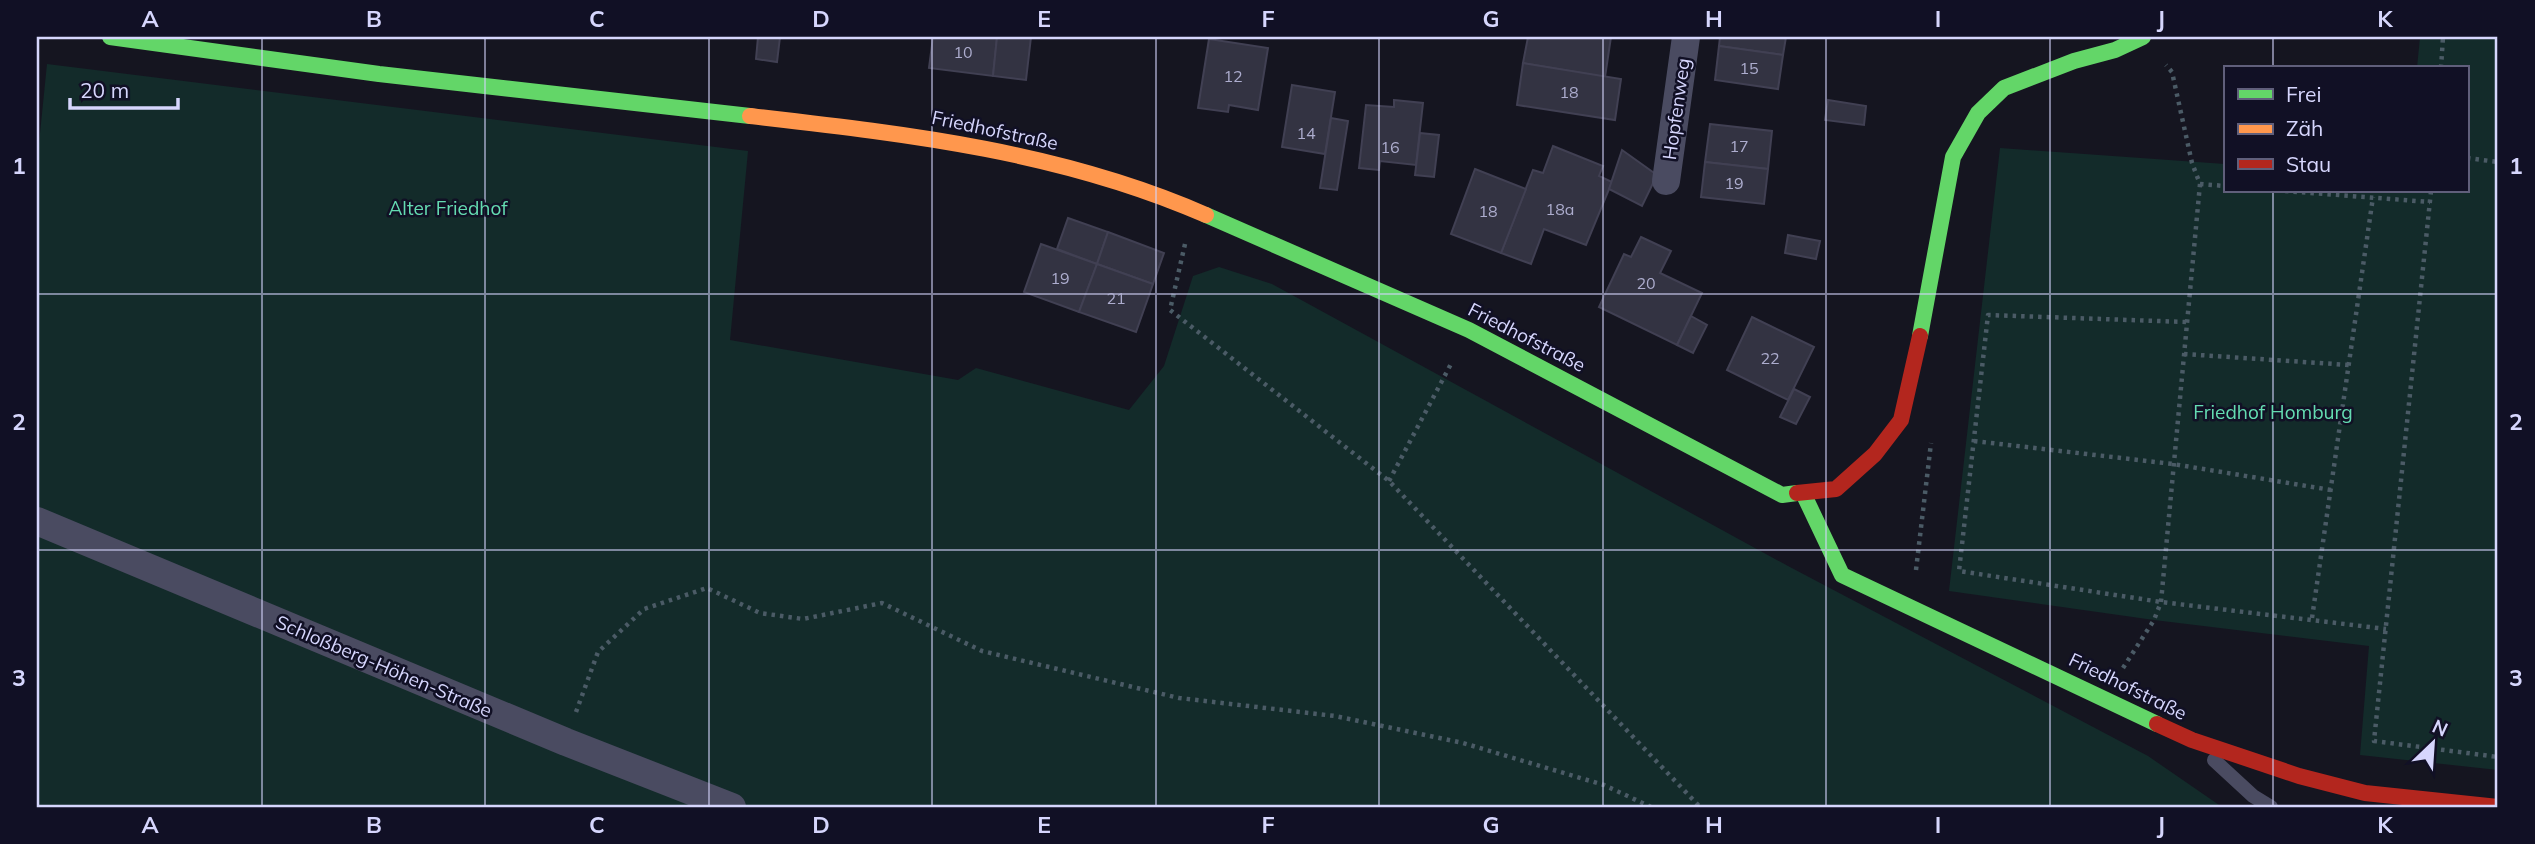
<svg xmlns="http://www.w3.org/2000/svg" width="2535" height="844" viewBox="0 0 2535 844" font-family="Mulish,sans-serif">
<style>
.green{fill:#132b2a}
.building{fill:#333342;stroke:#414053;stroke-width:2}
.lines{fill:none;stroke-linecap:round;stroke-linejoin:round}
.path{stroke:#4b5b66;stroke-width:4.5;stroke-dasharray:3.5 5;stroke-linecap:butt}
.lane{stroke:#4a4b61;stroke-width:14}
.street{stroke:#4a4b61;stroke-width:28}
.fast{stroke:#63d668;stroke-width:16}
.slow{stroke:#ff974d;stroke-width:16}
.jam{stroke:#b3261e;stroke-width:16}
.grid{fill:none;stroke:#d6d6fd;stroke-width:2;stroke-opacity:0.55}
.labels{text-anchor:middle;stroke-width:5;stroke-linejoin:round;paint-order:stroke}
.number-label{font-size:16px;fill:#adadce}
.street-label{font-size:19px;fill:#d6d6fd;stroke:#111025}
.park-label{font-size:19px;fill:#64dbb1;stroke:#111025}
.neatline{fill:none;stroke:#d6d6fd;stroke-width:2.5}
.grid-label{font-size:23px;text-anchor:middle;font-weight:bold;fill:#d6d6fd}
</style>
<rect width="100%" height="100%" fill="#151520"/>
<g class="green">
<polygon points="2420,37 2498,37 2498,770 2360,755 2369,646 2154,620 1949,591 2000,148 2225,164 2225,191 2467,191 2467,68 2417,68"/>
<polygon points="47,64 748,151 730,340 958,380 976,368 1129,410 1164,366 1193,276 1219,267 1272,284 1788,566 2148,756 2222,807 37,807 37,163"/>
</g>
<g class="building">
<polygon points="758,37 780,37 777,62 756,59"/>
<polygon points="933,37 997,37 993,76 929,68"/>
<polygon points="997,37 1031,37 1026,80 993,76"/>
<polygon points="1528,37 1611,37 1605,77 1523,63"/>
<polygon points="1720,37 1786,37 1783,55 1719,46"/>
<polygon points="1209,39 1268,48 1258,110 1229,105 1228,112 1198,108"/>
<polygon points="1719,46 1783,55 1778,89 1715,80"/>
<polygon points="1523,63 1621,79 1615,120 1517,105"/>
<polygon points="1292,85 1335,92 1325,154 1282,147"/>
<polygon points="1394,100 1423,103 1416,165 1380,161 1379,170 1359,168 1366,105 1394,107"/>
<polygon points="1828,100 1866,106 1864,125 1825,120"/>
<polygon points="1331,118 1348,121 1337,190 1320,188"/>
<polygon points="1710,124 1772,131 1768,169 1705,162"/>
<polygon points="1420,133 1439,135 1434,177 1415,175"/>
<polygon points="1553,146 1603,166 1599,176 1612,182 1586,245 1544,229 1531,264 1501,253 1533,170 1543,173"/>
<polygon points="1622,150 1657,175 1642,206 1609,189"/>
<polygon points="1705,162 1768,169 1764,204 1701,197"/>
<polygon points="1475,169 1526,189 1501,253 1451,234"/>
<polygon points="1068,218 1108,232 1097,264 1057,249"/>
<polygon points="1108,232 1164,253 1153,284 1097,264"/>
<polygon points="1788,235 1820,241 1816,259 1785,253"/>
<polygon points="1641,237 1671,251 1660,273 1702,293 1677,345 1599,307 1624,254 1631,257"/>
<polygon points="1041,244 1097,264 1079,312 1024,292"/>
<polygon points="1097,264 1153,284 1136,332 1079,312"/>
<polygon points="1691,316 1707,325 1693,353 1677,345"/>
<polygon points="1752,317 1814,347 1788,400 1727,370"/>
<polygon points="1794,389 1810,397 1796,424 1780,417"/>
</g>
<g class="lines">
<g class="path">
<polyline points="2441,68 2443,37"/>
<polyline points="2467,158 2498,162"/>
<polyline points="2200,184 2225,186"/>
<polyline points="2285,191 2430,202"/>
<polyline points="2431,191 2374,741 2498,757"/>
<polyline points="1185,244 1170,310 1389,481 1700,807"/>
<polyline points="2186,322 1988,315 1959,571 2161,602 2386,629"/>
<polyline points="2184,354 2349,365"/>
<polyline points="1974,441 2173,464 2331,490"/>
<polyline points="1389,481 1452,362"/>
<polyline points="1916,570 1931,443"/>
<polyline points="2312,618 2373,197"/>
<polyline points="2123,668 2154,620 2161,602 2200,184 2192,163 2172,72 2166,65"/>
<polyline points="576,712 598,652 644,609 707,588 760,613 803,619 882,603 982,651 1179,698 1335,716 1463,743 1604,785 1651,807"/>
</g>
<polyline class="lane" points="2214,760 2253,796 2271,807"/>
<g class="street">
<polyline points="1666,181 1686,37"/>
<polyline points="37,521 566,742 732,807"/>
</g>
<g class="fast">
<polyline points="110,37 379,74 750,116"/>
<polyline points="1206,215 1469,330 1782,495 1797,493"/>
<polyline points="1920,336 1953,157 1978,113 2004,88 2074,61 2115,50 2143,37"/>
<polyline points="1803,493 1842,575 2157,724"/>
</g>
<path class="slow" d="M750,116C906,134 1060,151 1206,215"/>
<g class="jam">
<polyline points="1797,493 1836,489 1875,454 1901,420 1920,336"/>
<polyline points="2157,724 2192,740 2299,776 2365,793 2498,807"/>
</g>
</g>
<path class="grid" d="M262,37V807M485,37V807M709,37V807M932,37V807M1156,37V807M1379,37V807M1603,37V807M1826,37V807M2050,37V807M2273,37V68M2273,191V807M37,294H2498M37,550H2498"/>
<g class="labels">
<g class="number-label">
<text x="963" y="58">10</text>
<text x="1749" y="74">15</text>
<text x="1233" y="82">12</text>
<text x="1569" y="98">18</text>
<text x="1306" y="139">14</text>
<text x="1739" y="152">17</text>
<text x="1390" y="153">16</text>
<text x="1734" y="189">19</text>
<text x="1560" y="215">18a</text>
<text x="1488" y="217">18</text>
<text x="1060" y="284">19</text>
<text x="1646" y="289">20</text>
<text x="1116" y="304">21</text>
<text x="1770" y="364">22</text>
</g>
<g class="street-label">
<text transform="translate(1676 109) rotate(-82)" y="7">Hopfenweg</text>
<text transform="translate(995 130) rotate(12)" y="7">Friedhofstraße</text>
<text transform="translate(1527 337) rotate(27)" y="7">Friedhofstraße</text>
<text transform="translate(384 666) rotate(23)" y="7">Schloßberg-Höhen-Straße</text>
<text transform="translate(2128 686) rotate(26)" y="7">Friedhofstraße</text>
</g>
<g class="park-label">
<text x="448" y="215">Alter Friedhof</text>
<text x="2273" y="419">Friedhof Homburg</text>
</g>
</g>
<rect width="2535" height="844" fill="none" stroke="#111025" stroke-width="77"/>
<rect x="2224" y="66" width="245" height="126" fill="#111025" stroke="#605f7b" stroke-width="2"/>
<rect x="2238" y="89" width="35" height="10" fill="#63d668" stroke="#605f7b" stroke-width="2"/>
<text x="2286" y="102" font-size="21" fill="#d6d6fd">Frei</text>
<rect x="2238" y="124" width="35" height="10" fill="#ff974d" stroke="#605f7b" stroke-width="2"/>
<text x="2286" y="136" font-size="21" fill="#d6d6fd">Zäh</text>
<rect x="2238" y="159" width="35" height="10" fill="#b3261e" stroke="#605f7b" stroke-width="2"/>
<text x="2286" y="172" font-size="21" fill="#d6d6fd">Stau</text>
<g transform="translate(2433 743) rotate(25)" stroke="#111025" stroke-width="5" paint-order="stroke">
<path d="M0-5L12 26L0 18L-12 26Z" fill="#d6d6fd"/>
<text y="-10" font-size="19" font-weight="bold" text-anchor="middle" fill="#d6d6fd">N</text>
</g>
<path d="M70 98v10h108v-10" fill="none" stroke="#d6d6fd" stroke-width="3.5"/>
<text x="80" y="98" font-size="21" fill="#d6d6fd" stroke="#111025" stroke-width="5" paint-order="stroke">20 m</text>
<rect x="38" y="38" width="2458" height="768" class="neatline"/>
<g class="grid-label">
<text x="150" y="27">A</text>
<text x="374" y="27">B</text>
<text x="597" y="27">C</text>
<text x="821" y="27">D</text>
<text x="1044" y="27">E</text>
<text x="1268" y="27">F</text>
<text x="1491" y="27">G</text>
<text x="1714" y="27">H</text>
<text x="1938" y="27">I</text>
<text x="2161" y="27">J</text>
<text x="2385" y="27">K</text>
<text x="19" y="174">1</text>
<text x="2516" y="174">1</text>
<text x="19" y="430">2</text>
<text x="2516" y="430">2</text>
<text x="19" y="686">3</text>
<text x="2516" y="686">3</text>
<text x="150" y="833">A</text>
<text x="374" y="833">B</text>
<text x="597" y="833">C</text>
<text x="821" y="833">D</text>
<text x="1044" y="833">E</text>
<text x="1268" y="833">F</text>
<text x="1491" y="833">G</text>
<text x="1714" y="833">H</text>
<text x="1938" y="833">I</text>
<text x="2161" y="833">J</text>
<text x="2385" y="833">K</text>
</g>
</svg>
